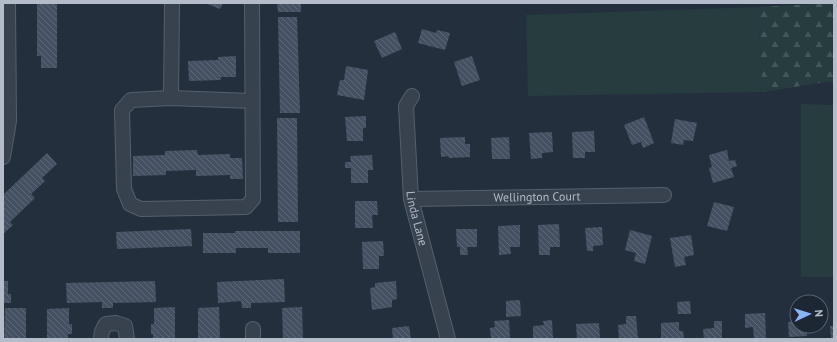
<svg xmlns="http://www.w3.org/2000/svg" width="837" height="342" viewBox="0 0 837 342" font-family="'PT Sans',sans-serif">
<style>
.grass{fill:#263c3f}
.forest{fill:url(#forest-firs)}
.building{fill:url(#building-back-hatch)}
.lines{fill:none;stroke-linecap:round;stroke-linejoin:round}
.minor-casing{stroke:#565f6c;stroke-width:16}
.minor{stroke:#38414e;stroke-width:14}
.labels{text-anchor:middle;stroke-width:3.5;stroke-linejoin:round;paint-order:stroke}
.street-label{font-size:12px;fill:#b4bcc9;stroke:#1d2633}
</style>
<defs>
<pattern id="forest-firs" width="22" height="20" patternUnits="userSpaceOnUse"><rect width="22" height="20" fill="#263c3f"/><path d="M5 1l3.5 6h-7zM16 11l3.5 6h-7z" fill="#435659"/></pattern>
<pattern id="building-back-hatch" width="6" height="6" patternUnits="userSpaceOnUse"><rect width="6" height="6" fill="#455162"/><path d="M-1 5l2 2M0 0l6 6M5-1l2 2" fill="none" stroke="#5d6877"/></pattern>
</defs>
<rect width="100%" height="100%" fill="#242f3e"/>
<g class="grass">
<polygon points="758,7 763,92 528,96 526,15"/>
<polygon points="801,104 834,105 834,277 801,277"/>
</g>
<polygon class="forest" points="834,3 834,82 825,82 763,92 758,7"/>
<g class="building">
<polygon points="37,3 57,3 57,68 41,68 41,56 37,56"/>
<polygon points="205,3 223,3 220,9"/>
<polygon points="277,3 301,3 301,12 278,12"/>
<polygon points="278,17 297,17 300,113 280,113"/>
<polygon points="422,29 436,33 437,30 450,33 445,50 418,43"/>
<polygon points="395,32 402,49 382,58 374,41"/>
<polygon points="236,56 236,77 221,77 221,80 189,81 188,61 218,60 218,57"/>
<polygon points="472,56 480,80 462,86 454,62"/>
<polygon points="346,66 368,70 364,100 337,95 340,80 344,80"/>
<polygon points="366,116 366,128 363,128 363,141 347,141 345,117"/>
<polygon points="644,117 654,143 643,148 641,142 632,145 624,125"/>
<polygon points="277,118 297,118 298,222 278,222"/>
<polygon points="675,119 697,123 693,141 684,140 683,145 671,143"/>
<polygon points="594,131 595,152 585,152 585,158 573,158 572,132"/>
<polygon points="552,132 553,152 542,153 542,158 531,159 529,133"/>
<polygon points="465,137 465,144 470,144 470,157 449,158 448,156 441,157 440,138"/>
<polygon points="509,137 510,159 492,159 491,138"/>
<polygon points="197,150 198,155 230,154 230,158 242,158 243,179 230,179 230,175 196,176 196,170 166,171 166,175 133,176 133,156 165,155 165,151"/>
<polygon points="727,150 729,161 735,160 737,166 731,168 734,177 713,183 709,168 712,167 709,155"/>
<polygon points="47,153 57,164 42,178 45,181 31,194 35,198 10,222 13,225 3,234 3,195"/>
<polygon points="372,155 373,170 368,170 368,183 351,183 351,168 345,168 345,162 351,162 350,156"/>
<polygon points="355,201 377,201 378,215 372,215 373,228 355,228"/>
<polygon points="714,202 734,207 727,231 707,226"/>
<polygon points="559,224 560,247 550,247 550,255 539,255 538,225"/>
<polygon points="520,225 520,247 510,247 511,254 499,255 498,226"/>
<polygon points="602,227 603,245 593,246 593,251 587,251 585,228"/>
<polygon points="191,229 192,246 117,249 116,232"/>
<polygon points="456,229 477,229 477,247 467,247 468,255 460,255 460,247 457,247"/>
<polygon points="630,230 652,236 645,264 634,261 636,253 625,250"/>
<polygon points="235,231 300,231 300,253 268,253 268,248 236,248 236,253 203,253 203,233 235,233"/>
<polygon points="691,235 694,255 684,257 686,265 675,267 670,238"/>
<polygon points="383,241 384,256 379,256 379,269 363,269 362,242"/>
<polygon points="284,279 285,302 251,303 251,308 242,308 241,301 218,303 217,282"/>
<polygon points="3,281 8,281 8,294 11,294 11,303 3,303"/>
<polygon points="155,281 156,302 113,303 113,308 102,308 102,302 67,303 66,283"/>
<polygon points="396,281 397,299 392,300 392,307 372,310 370,288 375,287 375,283"/>
<polygon points="520,300 521,316 506,317 506,301"/>
<polygon points="690,301 691,314 678,314 677,302"/>
<polygon points="175,307 175,339 153,339 153,334 151,334 151,324 154,324 154,308"/>
<polygon points="219,307 220,339 198,339 198,308"/>
<polygon points="302,307 303,339 283,339 282,308"/>
<polygon points="5,308 26,308 26,339 4,339"/>
<polygon points="69,308 69,324 72,324 72,334 68,334 68,339 47,339 47,309"/>
<polygon points="794,310 797,310 797,326 812,326 812,330 807,330 807,336 789,337 788,322 795,321"/>
<polygon points="765,313 766,339 754,339 753,327 745,328 745,314"/>
<polygon points="626,316 636,316 638,339 619,339 618,325 626,324"/>
<polygon points="509,320 510,339 491,339 490,328 495,327 494,321"/>
<polygon points="552,320 553,339 533,339 533,326 544,325 543,321"/>
<polygon points="714,321 722,321 722,339 704,339 703,329 714,328"/>
<polygon points="679,322 679,331 683,331 684,339 661,339 661,323"/>
<polygon points="599,323 600,339 577,339 576,324"/>
<polygon points="409,326 411,339 393,339 392,328"/>
<polygon points="830,326 834,326 834,339 831,339"/>
</g>
<g class="lines">
<defs>
<g id="minor">
<polyline points="252,3 253,199 246,207 141,209 130,204 124,189 122,110 131,100 171,98 252,101"/>
<path id="s1" d="M412,96L406,106L411,199L448,339"/>
<polyline points="171,98 172,3"/>
<polyline points="3,157 9,121 8,3"/>
<path id="s2" d="M411,199L664,195"/>
<path d="M101,339C101,333 102,329 106,324L116,323L125,326L127,339"/>
<polyline points="253,339 253,329"/>
</g>
</defs>
<use href="#minor" class="minor-casing"/>
<use href="#minor" class="minor"/>
</g>
<g class="labels">
<g class="street-label">
<text dy="4" stroke="none"><textPath href="#s2" startOffset="126">Wellington Court</textPath></text>
<text dy="4" stroke="none"><textPath href="#s1" startOffset="125">Linda Lane</textPath></text>
</g>
</g>
<rect width="837" height="342" fill="none" stroke="#b4bcc9" stroke-width="8"/>
<g transform="translate(809 314) rotate(86)"><circle r="19" fill="#1d2633" stroke="#59626f"/>
<path d="M0-3L7 15L0 10L-7 15Z" fill="#8ab4f8"/>
<text y="-6" font-size="11" font-weight="bold" text-anchor="middle" fill="#b4bcc9">N</text>
</g>
</svg>
